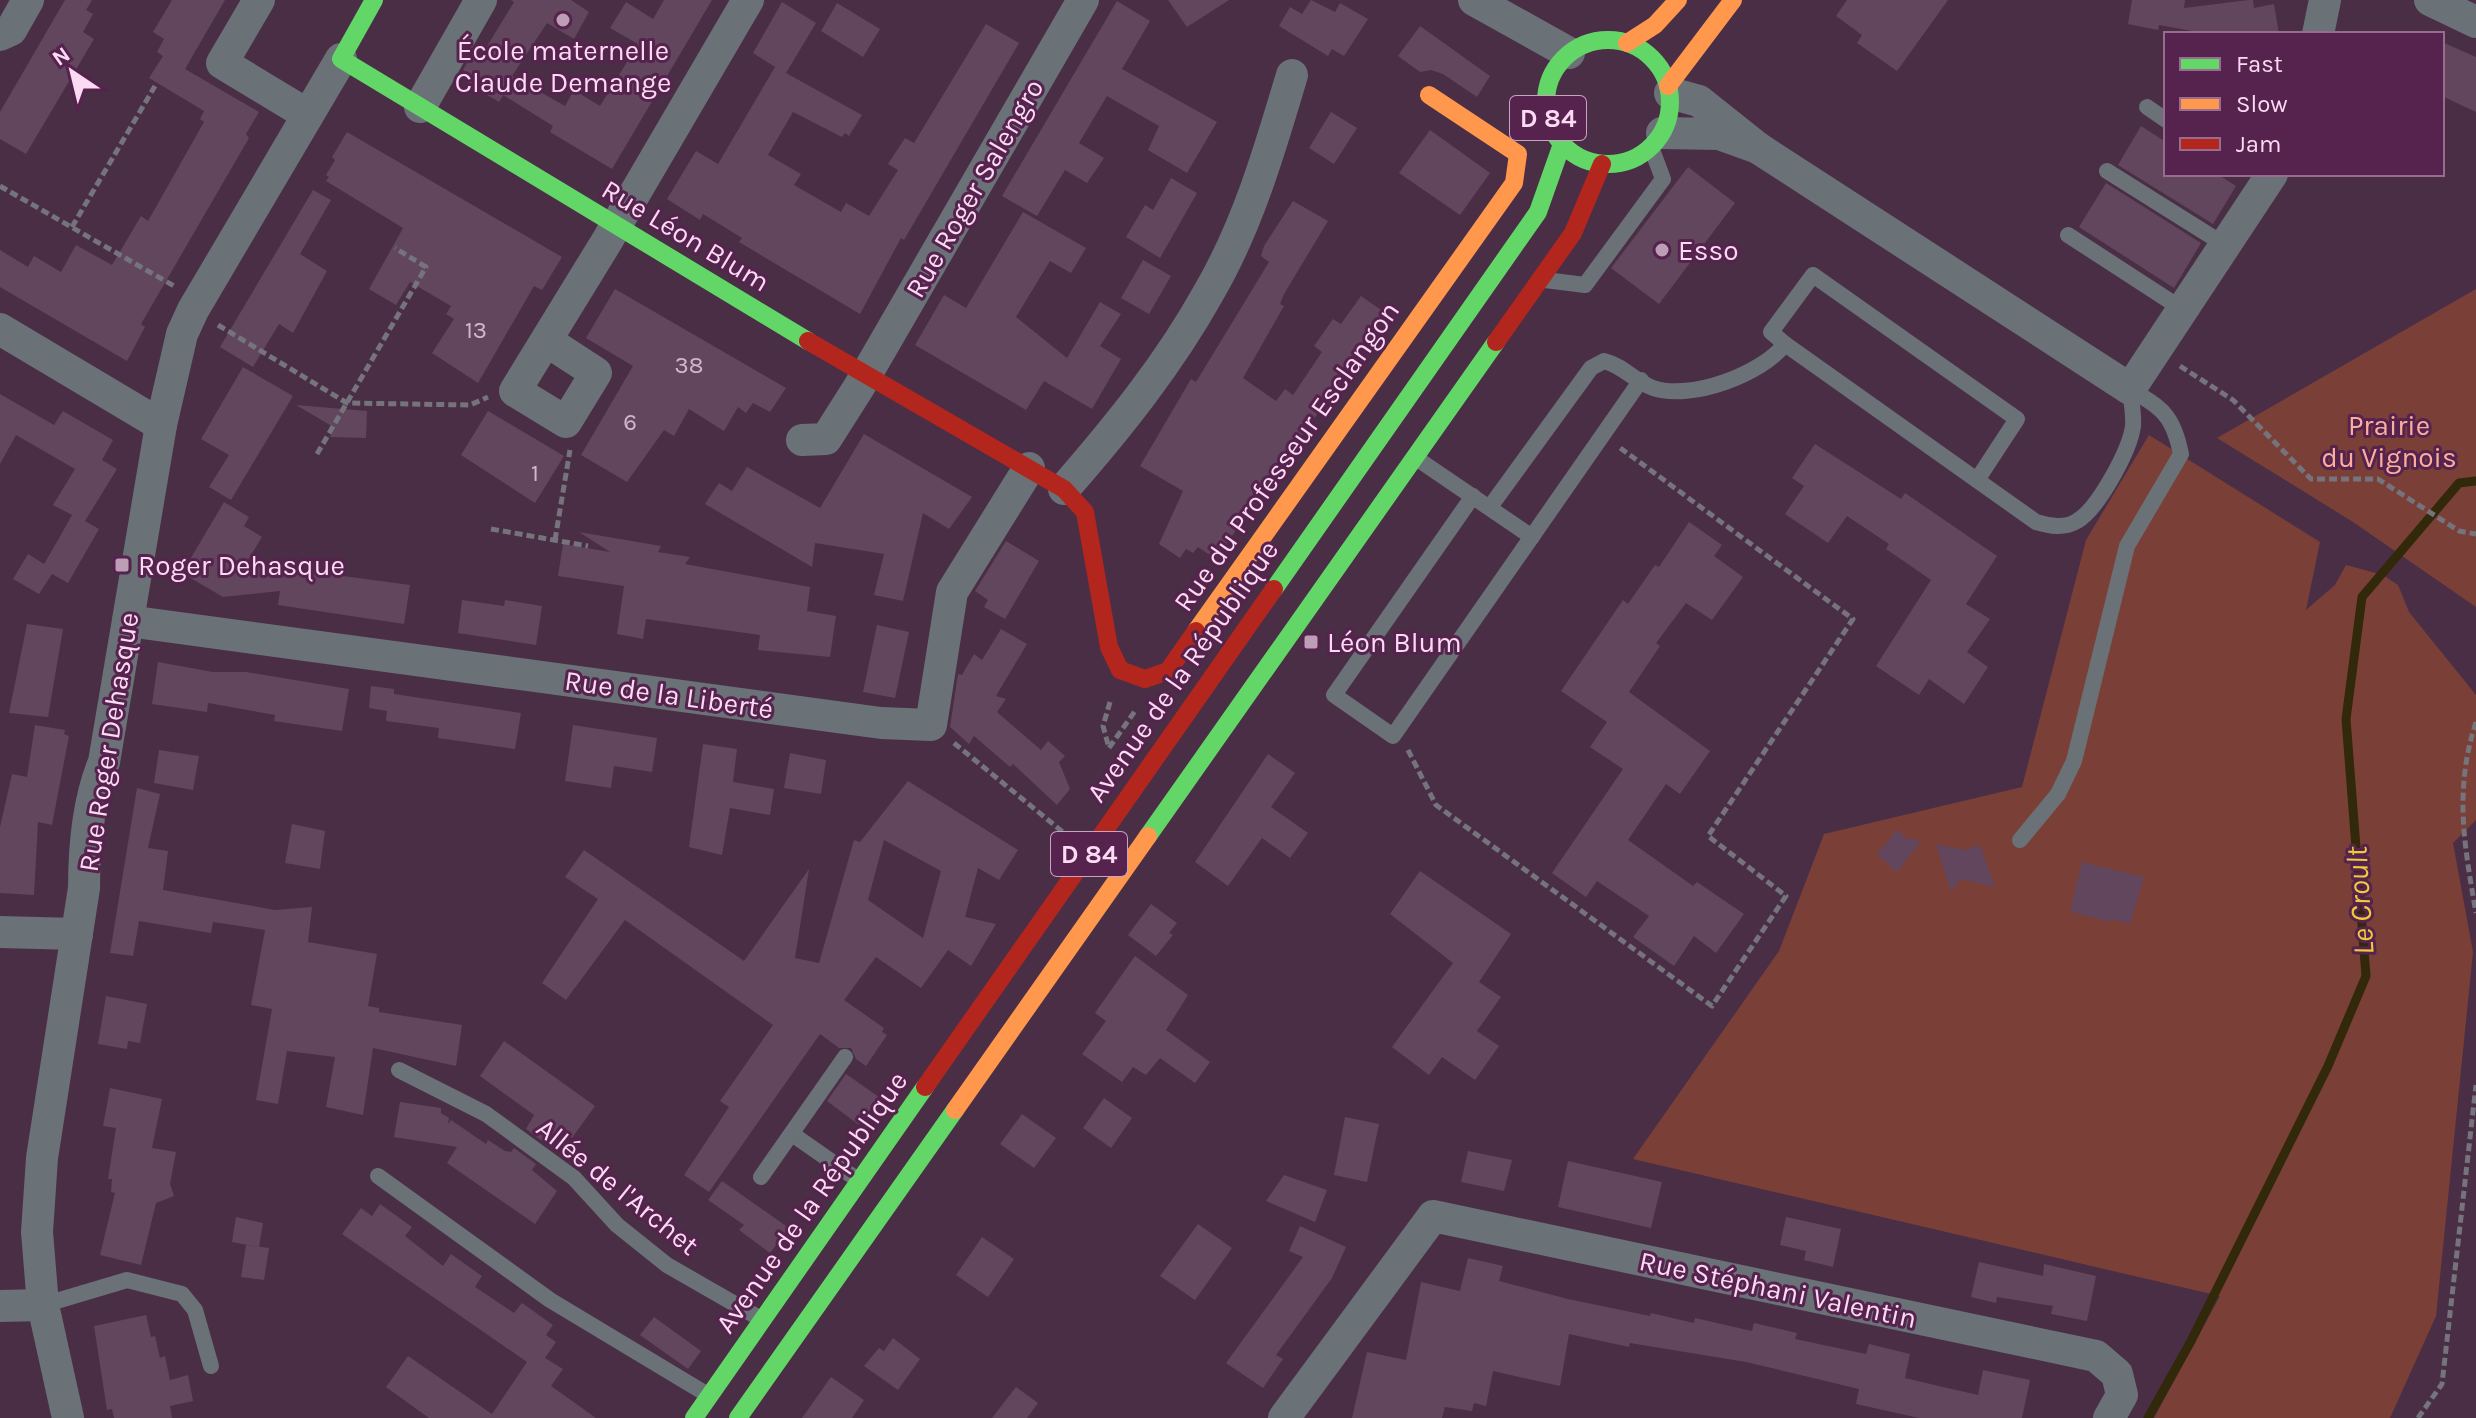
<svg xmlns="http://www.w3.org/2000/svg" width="2476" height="1418" viewBox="0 0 2476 1418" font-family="Karla,sans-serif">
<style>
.green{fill:#7a4037}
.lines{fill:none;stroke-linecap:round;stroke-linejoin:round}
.stream{stroke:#32280a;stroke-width:9}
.building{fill:#61465d;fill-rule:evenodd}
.path{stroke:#75737c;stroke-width:5;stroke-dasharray:8 4;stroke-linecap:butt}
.lane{stroke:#6a7177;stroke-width:16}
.street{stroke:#6a7177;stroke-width:32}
.fast{stroke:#63d668;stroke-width:18}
.slow{stroke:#ff974d;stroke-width:18}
.jam{stroke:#b3261e;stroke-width:18}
.poi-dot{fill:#bd9eb6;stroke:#56224e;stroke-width:3}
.labels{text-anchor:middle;stroke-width:6;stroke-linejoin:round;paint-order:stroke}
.number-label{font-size:24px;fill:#d4b5ce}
.shield{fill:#56224e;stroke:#caa3c2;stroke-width:2}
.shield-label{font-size:26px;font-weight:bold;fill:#fbdaf3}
.poi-label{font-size:28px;fill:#fbdaf3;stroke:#56224e;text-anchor:start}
.street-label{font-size:28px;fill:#fbdaf3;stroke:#56224e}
.park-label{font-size:28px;fill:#fbae9c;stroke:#56224e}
.water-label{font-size:30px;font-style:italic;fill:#f0cb39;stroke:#56224e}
</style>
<rect width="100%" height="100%" fill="#4a2e46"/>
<g class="green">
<polygon points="2476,289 2476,607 2353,522 2217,438"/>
<polygon points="2149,435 2320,542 2306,610 2335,585 2346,565 2383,575 2398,585 2409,612 2476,695 2476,820 2453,843 2473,952 2436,1316 2390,1418 2154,1418 2220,1296 1633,1159 1779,951 1824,834 2022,787 2086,540"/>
</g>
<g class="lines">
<polyline class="stream" points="2148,1418 2191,1341 2328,1066 2366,976 2346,719 2362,597 2459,483 2476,481"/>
</g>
<g class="building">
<polygon points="65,0 92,0 86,10 93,14 83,32 94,39 26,154 0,139 0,112"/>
<polygon points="172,0 225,0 185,69 259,112 246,134 249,138 141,324 145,327 127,361 0,287 0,250 28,267 34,256 61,272 76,245 112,265 141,216 148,221 204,122 200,119 204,111 149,78 163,56 157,52 164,39 153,32"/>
<polygon points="511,0 571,0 589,12 574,39 547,23 512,76 565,106 574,90 600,106 638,44 610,28 626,2 653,19 664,0 712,0 612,169 550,132 553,126 503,95 499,102 467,83 471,75 463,70 472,54 480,58 514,2"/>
<polygon points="1168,0 1229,0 1187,27"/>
<polygon points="1311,0 1335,12 1340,3 1368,19 1344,56 1332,49 1328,56 1279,26 1290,7 1302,14"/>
<polygon points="1847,0 1948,0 1897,71 1857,43 1862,35 1836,16"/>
<polygon points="2132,0 2185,0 2184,8 2248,0 2253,0 2254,8 2274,4 2279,34 2208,34 2159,25 2158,30 2128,24"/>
<polygon points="1117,1 1150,21 1122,69 1217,122 1187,173 1148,150 1159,126 1107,96 1079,143 1104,158 1087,183 1065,170 1037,216 1002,196"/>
<polygon points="782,2 816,23 786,73 862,115 849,136 845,133 842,137 793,112 768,155 801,174 794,185 841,212 846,203 869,216 898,170 888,164 905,138 914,143 986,24 1019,43 904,240 901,238 860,314 739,242 742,238 703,214 700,220 667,199 696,151 718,164 775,67 783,72 753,53"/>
<polygon points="837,3 880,29 863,57 821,31"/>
<polygon points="1420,26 1490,76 1477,97 1443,74 1431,70 1420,72 1398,56"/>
<polygon points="2442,42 2476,57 2476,112 2442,96"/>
<polygon points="1331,112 1357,128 1334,164 1309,148"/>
<polygon points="2141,126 2166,142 2166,174 2217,174 2236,186 2213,224 2118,165"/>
<polygon points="1430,130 1490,173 1460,215 1399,173"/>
<polygon points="347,132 562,257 542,290 534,286 478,383 432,353 454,319 446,314 451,306 410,282 396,305 369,289 403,228 326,181 329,177 326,175 335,160 332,157"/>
<polygon points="1688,167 1735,203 1659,304 1611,268"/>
<polygon points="1171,178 1197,193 1160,258 1126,237 1145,205 1153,210"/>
<polygon points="2106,183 2201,243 2174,288 2079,227"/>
<polygon points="313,190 331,200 300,254 327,271 293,333 279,324 253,367 220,347"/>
<polygon points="1293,201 1328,221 1284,294 1280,304 1284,306 1243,378 1276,401 1285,389 1293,395 1322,352 1314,346 1333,319 1341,324 1361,296 1387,314 1216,559 1198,547 1193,553 1186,549 1180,558 1159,544 1183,491 1140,466 1191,379 1196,382 1269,262 1261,256 1264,246"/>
<polygon points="1023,212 1086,248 1071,273 1050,261 1016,317 1067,358 1100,302 1121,314 1100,346 1121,359 1092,409 1044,381 1026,410 915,345 944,295 966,308"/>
<polygon points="1143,260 1171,276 1149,314 1121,298"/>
<polygon points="615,289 786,388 770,412 753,403 746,413 738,407 724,431 689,409 674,436 664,430 627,482 581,455 633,366 586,338"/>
<polygon points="243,367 293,396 231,500 209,487 229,455 201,439"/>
<polygon points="0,394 54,425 63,411 113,440 102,460 117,469 85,521 99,529 68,583 52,574 39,594 13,579 28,554 44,564 58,540 72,515 53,505 75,469 16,435 0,464"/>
<polygon points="296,405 367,411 366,438 330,437 335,428"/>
<polygon points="488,411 564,456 535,503 461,455"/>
<polygon points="864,434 972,497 949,529 923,513 903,601 874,595 884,554 815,543 812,567 705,504 719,483 732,491 747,467 820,508"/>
<polygon points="1815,444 1901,499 1905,493 1997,556 1966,604 1990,619 1967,652 1988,667 1964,704 1929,679 1919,695 1876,666 1931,580 1886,549 1889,544 1847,516 1828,543 1785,514 1804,486 1792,478"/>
<polygon points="224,502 249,517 244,526 262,537 246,563 410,585 404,624 278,605 280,591 223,597 182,573"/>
<polygon points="1689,522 1722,545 1714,556 1743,577 1712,620 1686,603 1656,643 1660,646 1629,692 1710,751 1680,794 1666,784 1628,840 1693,886 1697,882 1744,914 1716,953 1694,936 1674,966 1633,937 1649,916 1597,881 1586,897 1552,873 1623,769 1590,747 1607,722 1561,691 1623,600 1628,604 1655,565 1659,567"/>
<polygon points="579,532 661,546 658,552 690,557 685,564 810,587 807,611 836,616 830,657 758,650 760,635 646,619 643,639 617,634 624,586 558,576 563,544 610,552"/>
<polygon points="1006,541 1039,561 1005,619 984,607 988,600 975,591"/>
<polygon points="462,600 504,606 505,600 542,606 536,645 458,633"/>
<polygon points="27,624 63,629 48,717 9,713"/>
<polygon points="877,625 909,632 895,698 863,692"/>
<polygon points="1001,629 1027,644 996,696 1006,699 997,712 1041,750 1048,741 1065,756 1059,762 1070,789 1057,805 1013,764 1010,767 974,736 969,744 950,727 958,674 962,675 974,654 982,660"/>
<polygon points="158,662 213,672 246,672 349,689 342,731 274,721 275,715 208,703 207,712 152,704"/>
<polygon points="371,686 394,689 394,694 521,713 515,749 438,738 439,728 386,721 387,711 369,708"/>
<polygon points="35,725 65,730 64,734 69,736 52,825 38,822 34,895 0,893 0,827 12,774 27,777"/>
<polygon points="573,725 657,738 652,772 614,766 611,788 565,781"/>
<polygon points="703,744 737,749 733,782 774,789 770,815 730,808 722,855 689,847"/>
<polygon points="159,750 199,756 193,790 154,783"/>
<polygon points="790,753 826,760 821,794 784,788"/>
<polygon points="1268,754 1295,773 1271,807 1308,833 1290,858 1262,838 1228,886 1195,862"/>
<path d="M908,781L1018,850L999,880L978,868L965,917L996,924L971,966L948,950L921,988L876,957L844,1000L884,1028L882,1032L887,1035L866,1066L856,1059L851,1048H839L820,1034L709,1192L684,1175L729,1107L720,1101L773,1025L625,920L566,1000L542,983L598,899L565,877L584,850L744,961L809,869L795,958L819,963L854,840L860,842ZM884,840L941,871L923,938L868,900Z"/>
<polygon points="137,788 160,794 148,848 168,851 163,890 275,910 312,907 308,942 377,954 368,1006 379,1008 379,1012 462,1025 456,1066 373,1048 363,1115 326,1107 335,1057 287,1051 278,1104 256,1100 272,1009 251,1005 265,930 213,922 211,933 139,921 133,956 110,953"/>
<polygon points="292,824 325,831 320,869 285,863"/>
<polygon points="1897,830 1906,838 1921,841 1897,872 1877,854"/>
<polygon points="1936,844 1964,850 1980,845 1995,887 1961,879 1951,891"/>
<polygon points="2082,862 2144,877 2130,924 2111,919 2109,922 2070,911"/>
<polygon points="1420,871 1511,934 1479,982 1501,997 1477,1031 1499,1046 1475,1080 1442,1057 1429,1075 1392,1047 1453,963 1390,914"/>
<polygon points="1151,904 1177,923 1169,933 1173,935 1156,956 1128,935"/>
<polygon points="1135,956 1188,995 1166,1030 1210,1062 1195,1083 1160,1058 1146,1075 1133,1067 1122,1082 1082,1054 1106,1021 1095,1013"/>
<polygon points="106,996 147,1004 140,1043 128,1041 127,1049 98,1044"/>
<polygon points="504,1041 595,1106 572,1138 560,1130 549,1146 526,1129 534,1115 480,1076"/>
<polygon points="846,1074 879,1097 859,1125 827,1101"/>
<polygon points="110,1088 162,1099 152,1148 176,1152 170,1184 174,1196 156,1203 141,1265 100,1255 115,1193 111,1192 112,1179 108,1179 116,1128 103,1126"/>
<polygon points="1104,1098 1132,1118 1111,1148 1083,1128"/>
<polygon points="400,1102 441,1108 441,1113 449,1118 448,1124 451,1120 486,1144 488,1140 505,1151 511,1152 514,1148 536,1164 532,1170 557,1191 535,1224 447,1163 457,1147 394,1137"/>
<polygon points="1022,1114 1056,1138 1034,1168 1000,1144"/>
<polygon points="1345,1117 1379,1124 1367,1182 1334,1175"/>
<polygon points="1468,1151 1512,1160 1504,1191 1461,1182"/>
<polygon points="1568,1161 1662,1182 1651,1228 1558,1207"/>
<polygon points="1284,1175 1327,1190 1315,1222 1266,1201"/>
<polygon points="722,1181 789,1228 770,1253 739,1230 744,1225 708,1200"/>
<polygon points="380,1204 412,1227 405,1236 443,1266 451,1254 482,1276 475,1287 514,1313 522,1303 553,1325 546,1335 556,1342 545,1358 563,1369 551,1386 596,1418 429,1418 386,1387 408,1356 492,1414 527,1362 342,1234 361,1208 372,1216"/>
<polygon points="236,1217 263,1223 259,1247 232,1242"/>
<polygon points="1786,1217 1841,1229 1833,1267 1804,1260 1806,1251 1780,1245"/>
<polygon points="1198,1224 1232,1248 1195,1300 1160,1276"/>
<polygon points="1300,1226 1346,1247 1332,1278 1276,1355 1283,1359 1263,1388 1226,1363 1303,1257 1289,1251"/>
<polygon points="982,1237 1014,1259 988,1297 956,1275"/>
<polygon points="246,1245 269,1248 264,1280 241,1277"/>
<polygon points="1468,1258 1503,1266 1499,1281 1568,1299 1650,1316 1651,1313 1694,1323 1695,1318 1752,1331 1754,1323 1797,1333 1795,1339 1866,1354 1869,1344 1910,1354 1905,1378 1943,1387 1978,1395 1983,1370 2030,1380 2022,1418 1919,1418 1856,1404 1859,1389 1813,1378 1746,1362 1630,1343 1629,1347 1569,1334 1560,1386 1493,1371 1486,1406 1474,1403 1472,1411 1445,1407 1442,1418 1352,1418 1367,1352 1406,1360 1421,1282 1460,1291"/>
<polygon points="1979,1262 2043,1276 2044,1264 2096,1276 2087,1321 2051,1314 2053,1306 1997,1297 1996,1303 1971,1297"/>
<polygon points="146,1315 151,1337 155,1336 160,1358 165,1356 170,1380 188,1375 193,1401 170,1406 172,1418 114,1418 112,1409 107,1410 94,1326"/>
<polygon points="654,1317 701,1351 688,1369 640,1335"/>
<polygon points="893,1338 920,1359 898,1390 864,1366 879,1348 884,1351"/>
<polygon points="831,1377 864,1400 852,1418 802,1418"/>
<polygon points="1016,1387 1038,1403 1027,1418 992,1418"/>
</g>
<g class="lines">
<g class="path">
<polyline points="0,186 174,286"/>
<polyline points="72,227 155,86"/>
<polyline points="218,325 347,403 470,405 488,397"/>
<polyline points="2180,366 2233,400 2311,479 2378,479 2459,531 2476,534"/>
<polyline points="317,454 426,267 395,248"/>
<polyline points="491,529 588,546"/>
<polyline points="555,540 570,450"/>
<polyline points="1110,702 1103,726 1109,748 1135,711"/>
<path d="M2476,722C2454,790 2464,844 2476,913"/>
<polyline points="954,743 1064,833"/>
<polyline points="1408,750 1436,805 1712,1006 1786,896 1708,836 1853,619 1619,447"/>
<polyline points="2418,1418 2442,1384 2476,1085"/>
</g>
<g class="lane">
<polyline points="2147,107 2166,120"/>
<polyline points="2107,171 2225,245"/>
<polyline points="2068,235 2182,309"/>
<polyline points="1545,280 1585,285 1663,179 1651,147"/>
<polyline points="1785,344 1771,332 1813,275 2017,419 1977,480"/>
<polyline points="1416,458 1532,537"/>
<polyline points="1473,496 1334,695 1393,736 1641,380"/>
<path d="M1490,507L1591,368L1604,361C1624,366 1635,382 1653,388C1691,401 1762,374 1785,344L2036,522C2050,526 2064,529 2077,521C2098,509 2130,450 2133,426C2134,414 2131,400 2130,389"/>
<path d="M2020,840L2058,794L2074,761L2127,546L2181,454C2173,415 2163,409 2130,389"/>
<polyline points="399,1070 486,1114 574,1178 617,1225 667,1265 761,1319"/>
<polyline points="792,1134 858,1180"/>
<polyline points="378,1176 550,1300 708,1395"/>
<polyline points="761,1177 845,1057"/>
<polyline points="43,1305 127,1280 182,1294 195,1310 211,1366"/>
</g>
<g class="street">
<polyline points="259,0 222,63 308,115"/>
<polyline points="1474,0 1569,53"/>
<polyline points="2430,0 2476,22"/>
<polyline points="2318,34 2325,0"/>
<polyline points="0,35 11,30 28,0"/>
<polyline points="420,107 481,0"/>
<polyline points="1662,133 1719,134 1758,148 1699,101 1670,93"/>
<polyline points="1758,148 2130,389 2272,174"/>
<polyline points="0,329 161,425"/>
<polyline points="547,341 596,373 566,422 515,391 607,241 748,0"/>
<polyline points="802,440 826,439 859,387 1083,0"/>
<path d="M1064,489C1118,427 1169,364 1209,292C1248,225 1270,149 1292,75"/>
<polyline points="128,621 881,723 931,725 952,592 1029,468"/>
<polyline points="0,932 77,934"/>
<polyline points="0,1306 43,1305"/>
<path d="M68,1418L43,1305L37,1232L42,1158L84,888C84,847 88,800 104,762L161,425L182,334L193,310L341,59"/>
<polyline points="1284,1418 1433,1216 2096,1356 2117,1374 2122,1395 2109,1418"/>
</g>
<g class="fast">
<polyline points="374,0 341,59 808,341"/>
<circle cx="1608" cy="102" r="62"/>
<polyline points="1274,589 1538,212 1562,144"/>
<polyline points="1148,836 1496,342"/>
<polyline points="694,1418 925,1087"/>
<polyline points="738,1418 955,1110"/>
</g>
<g class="slow">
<polyline points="1627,43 1655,25 1678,0"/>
<polyline points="1668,86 1733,0"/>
<polyline points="1196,631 1514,183 1518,154 1429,95"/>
<polyline points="955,1110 1148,836"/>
</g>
<g class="jam">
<polyline points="808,341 1064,489 1085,512 1109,647 1120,670 1145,679 1168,671 1196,631"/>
<polyline points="1496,342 1573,233 1602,164"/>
<polyline points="925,1087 1274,589"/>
</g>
</g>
<g class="poi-dot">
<circle cx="563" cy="20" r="8"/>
<circle cx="1662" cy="250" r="8"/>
<rect x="114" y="557" width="16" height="16" rx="4"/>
<rect x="1303" y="634" width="16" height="16" rx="4"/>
</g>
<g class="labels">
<g class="number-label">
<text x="476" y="338">13</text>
<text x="689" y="373">38</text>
<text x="630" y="430">6</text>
<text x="535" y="481">1</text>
</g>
<g class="shield">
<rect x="1510" y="96" width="76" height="44" rx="6"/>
<rect x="1051" y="832" width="76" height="44" rx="6"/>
</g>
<g class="shield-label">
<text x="1548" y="127">D 84</text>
<text x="1089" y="863">D 84</text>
</g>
<g class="poi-label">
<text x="563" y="60" text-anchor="middle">École maternelle<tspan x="563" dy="32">Claude Demange</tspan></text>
<text x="1678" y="260">Esso</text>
<text x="138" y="575">Roger Dehasque</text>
<text x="1327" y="652">Léon Blum</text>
</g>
<g class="street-label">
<text transform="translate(974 188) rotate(-60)" y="10">Rue Roger Salengro</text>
<text transform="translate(686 235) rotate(31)" y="10">Rue Léon Blum</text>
<text transform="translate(1286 456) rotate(-55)" y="10">Rue du Professeur Esclangon</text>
<text transform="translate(1182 671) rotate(-55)" y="10">Avenue de la République</text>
<text transform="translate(669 694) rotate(8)" y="10">Rue de la Liberté</text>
<text transform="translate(108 742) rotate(-81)" y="10">Rue Roger Dehasque</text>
<text transform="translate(618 1186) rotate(39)" y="10">Allée de l'Archet</text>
<text transform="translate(811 1202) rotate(-55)" y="10">Avenue de la République</text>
<text transform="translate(1778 1289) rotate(12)" y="10">Rue Stéphani Valentin</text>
</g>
<g class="park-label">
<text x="2389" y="435">Prairie<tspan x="2389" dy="32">du Vignois</tspan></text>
</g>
<g class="water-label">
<text transform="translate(2360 901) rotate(-94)" y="10">Le Croult</text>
</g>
</g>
<rect x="2164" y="32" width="280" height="144" fill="#56224e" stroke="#986c90" stroke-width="2"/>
<rect x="2180" y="58" width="40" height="12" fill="#63d668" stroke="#986c90" stroke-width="2"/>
<text x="2236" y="72" font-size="24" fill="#fbdaf3">Fast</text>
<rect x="2180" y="98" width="40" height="12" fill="#ff974d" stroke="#986c90" stroke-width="2"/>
<text x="2236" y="112" font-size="24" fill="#fbdaf3">Slow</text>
<rect x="2180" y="138" width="40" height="12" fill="#b3261e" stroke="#986c90" stroke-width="2"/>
<text x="2236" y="152" font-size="24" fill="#fbdaf3">Jam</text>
<g transform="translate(72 72) rotate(325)" stroke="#56224e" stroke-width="6" paint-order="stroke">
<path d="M0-6L14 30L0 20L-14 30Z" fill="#fbdaf3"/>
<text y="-12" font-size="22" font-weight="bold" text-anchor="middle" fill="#fbdaf3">N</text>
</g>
</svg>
